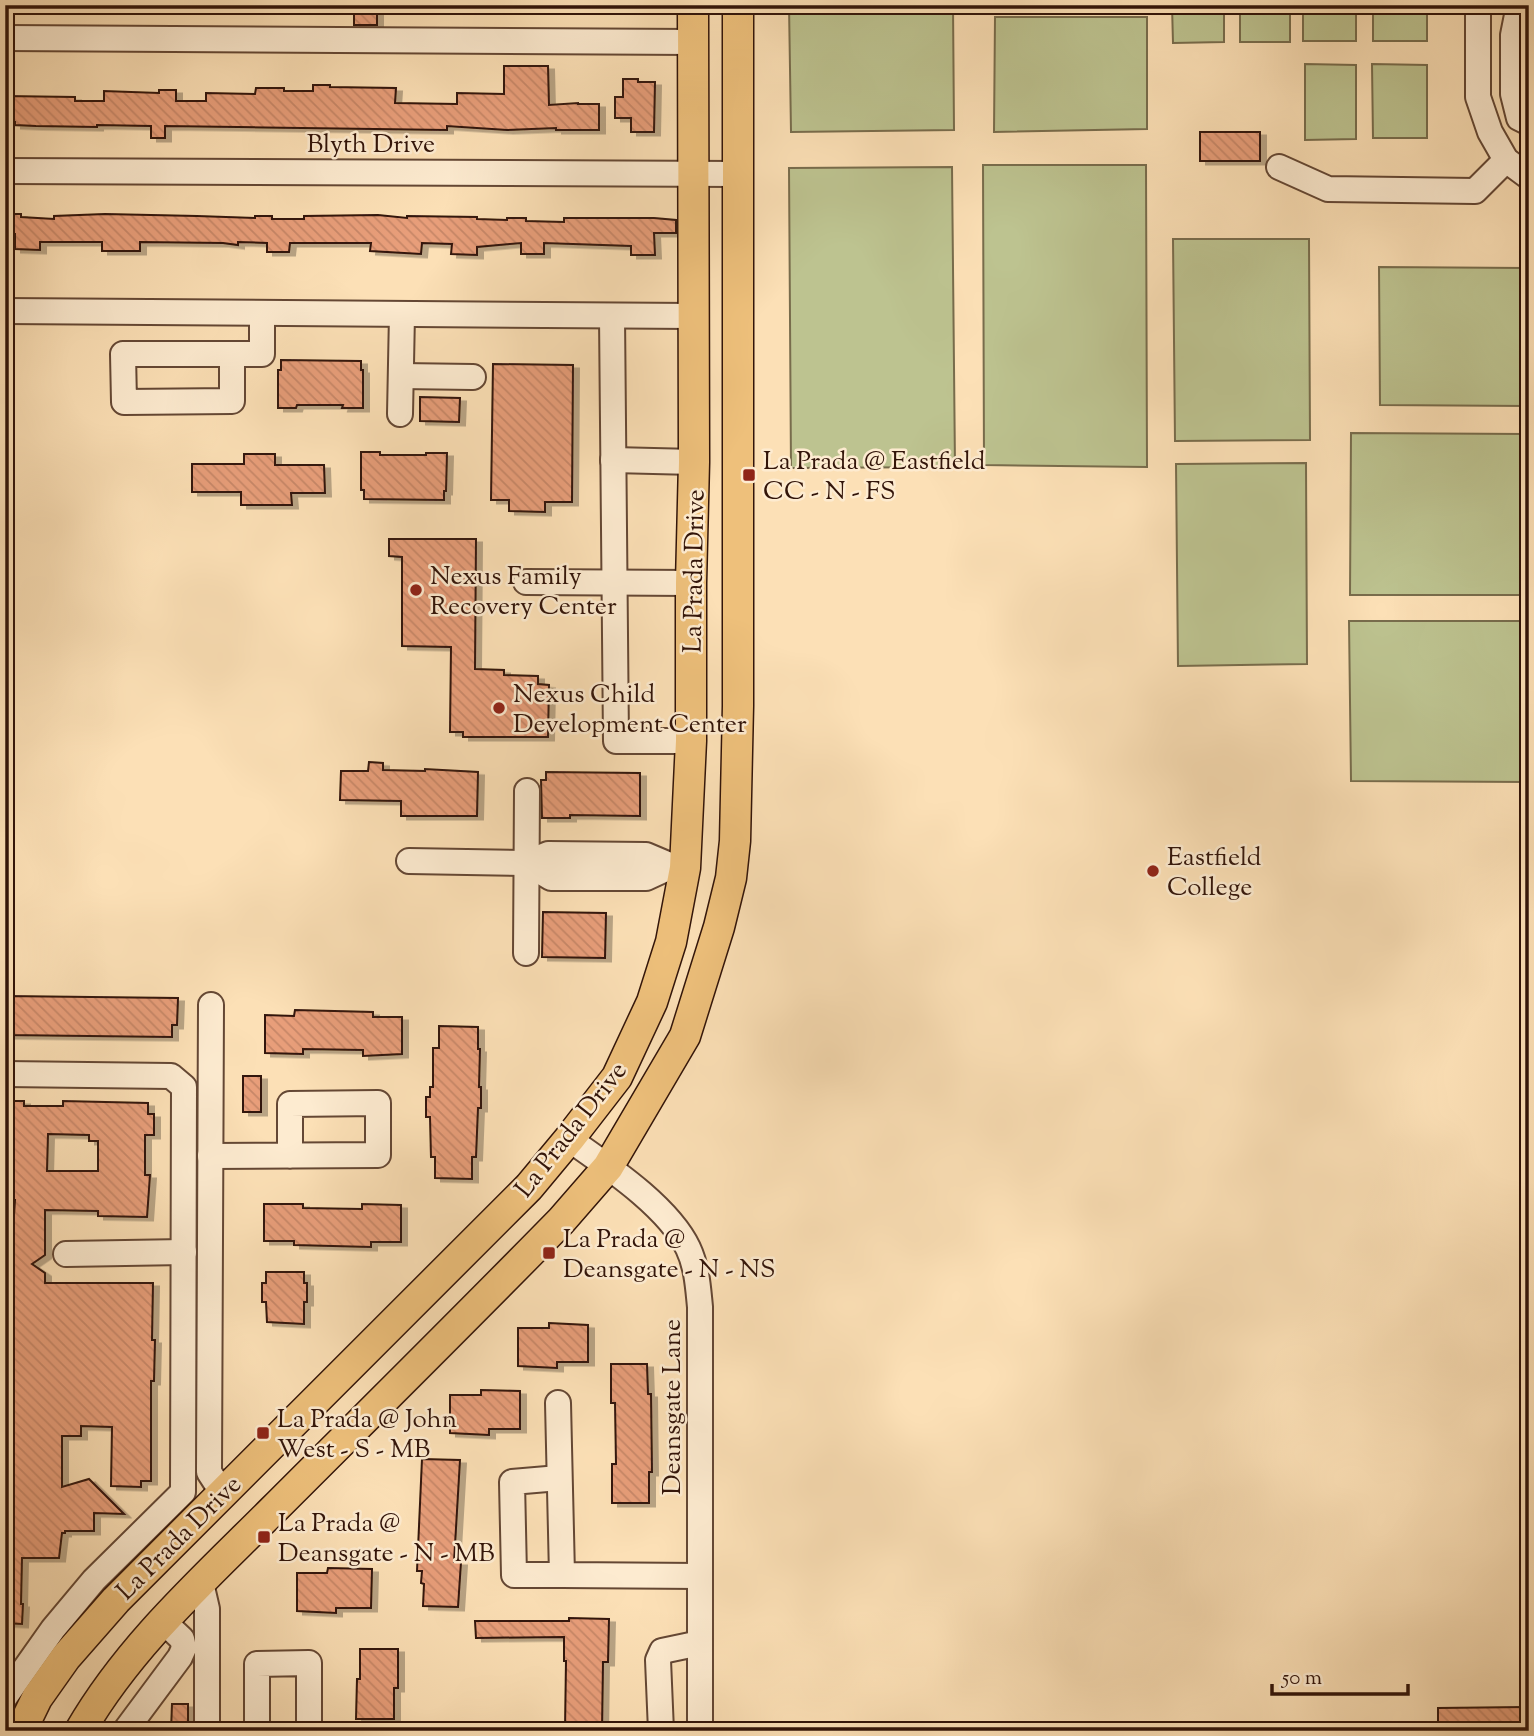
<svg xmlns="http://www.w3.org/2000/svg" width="1534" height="1736" viewBox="0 0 1534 1736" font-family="'Sorts Mill Goudy',serif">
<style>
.pitch{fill:#bdc390;stroke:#786c4c;stroke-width:2}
.building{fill:url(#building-back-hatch);stroke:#321409;stroke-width:2;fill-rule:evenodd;filter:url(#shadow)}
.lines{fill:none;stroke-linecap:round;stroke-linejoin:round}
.minor-casing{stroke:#644734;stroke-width:28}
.major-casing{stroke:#321409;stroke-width:33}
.minor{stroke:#fdebd0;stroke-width:24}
.major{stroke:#eec07b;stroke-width:30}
.poi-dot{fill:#8f2418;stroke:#fdebd0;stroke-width:2.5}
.labels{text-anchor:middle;stroke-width:5;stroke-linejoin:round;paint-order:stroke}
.street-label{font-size:26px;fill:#321409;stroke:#fdebd0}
.poi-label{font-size:26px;fill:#321409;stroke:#fdebd0;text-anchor:start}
</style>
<defs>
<pattern id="building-back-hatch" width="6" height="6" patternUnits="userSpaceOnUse" patternTransform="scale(1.75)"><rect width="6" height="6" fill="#e89e7a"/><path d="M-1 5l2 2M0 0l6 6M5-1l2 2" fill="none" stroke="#c78768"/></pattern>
<filter id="shadow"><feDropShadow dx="6" dy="3.5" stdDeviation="0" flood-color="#0004"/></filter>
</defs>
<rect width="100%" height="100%" fill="#fce0b6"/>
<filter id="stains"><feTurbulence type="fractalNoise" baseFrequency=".00286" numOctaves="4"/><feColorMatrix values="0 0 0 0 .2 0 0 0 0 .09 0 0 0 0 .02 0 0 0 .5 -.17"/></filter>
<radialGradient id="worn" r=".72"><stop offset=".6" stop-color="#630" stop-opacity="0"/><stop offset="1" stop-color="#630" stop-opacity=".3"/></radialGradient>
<g class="pitch">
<polygon points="789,5 953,5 954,130 791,132"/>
<polygon points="1172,5 1224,5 1224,42 1173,43"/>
<rect x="1240" y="5" width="50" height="37"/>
<rect x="1303" y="5" width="53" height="36"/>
<rect x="1373" y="5" width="54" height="36"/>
<polygon points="995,17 1147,17 1147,129 994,132"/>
<polygon points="1305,64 1356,65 1356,139 1305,140"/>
<polygon points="1372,64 1427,65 1427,138 1373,138"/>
<polygon points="983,165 1146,165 1147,467 984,465"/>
<polygon points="952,167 955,467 791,468 789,168"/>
<polygon points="1173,239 1309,239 1310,440 1175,441"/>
<polygon points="1379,267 1529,268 1529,406 1380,405"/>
<polygon points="1351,433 1529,434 1529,595 1350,595"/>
<polygon points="1306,463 1307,664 1178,666 1176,464"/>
<polygon points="1349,621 1529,621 1529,782 1351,781"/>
</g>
<g class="building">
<rect x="354" y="5" width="23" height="20"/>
<polygon points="504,66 548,66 549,105 578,103 578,104 599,104 599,130 556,130 556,128 507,130 447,126 447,130 165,126 165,138 151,138 151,126 97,125 97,127 36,126 15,125 15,122 5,122 5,96 75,97 75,101 104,101 104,91 159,93 159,90 176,90 176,101 206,101 206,93 255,94 256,88 284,88 284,91 313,91 313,85 330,85 330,87 396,88 395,103 457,104 457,93 504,94"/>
<polygon points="623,79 638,79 638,82 655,82 654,132 631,132 631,118 615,118 615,97 623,97"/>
<rect x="1200" y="132" width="60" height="29"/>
<polygon points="5,214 21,214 21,217 54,219 54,216 105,214 197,216 255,218 255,216 272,216 272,219 304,219 304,216 378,215 407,218 407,216 477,217 477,219 507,220 507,218 526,218 526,221 564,222 564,218 654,218 676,220 676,233 654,233 655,255 631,255 631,246 544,243 544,254 521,254 521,243 477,247 477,255 451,254 452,244 422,243 421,254 370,251 371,243 290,243 289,252 267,252 267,243 238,242 238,245 223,243 140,242 140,251 102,251 102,242 40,242 40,250 15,249 15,234 5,234"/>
<polygon points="281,360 361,361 361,370 363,370 363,408 342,408 343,405 297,405 296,408 278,408 278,370 281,370"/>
<polygon points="493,364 573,365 572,502 545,502 545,512 509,511 509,500 491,500"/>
<polygon points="420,397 460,398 459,422 420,421"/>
<polygon points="361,452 380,452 380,455 426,455 426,453 447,453 446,491 444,491 444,500 364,499 364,490 361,490"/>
<polygon points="244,454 275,454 275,465 324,465 325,493 291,493 292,505 241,505 241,492 192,492 192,464 244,464"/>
<polygon points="389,539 476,539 475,669 504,670 504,675 538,676 538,684 549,685 548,737 463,737 463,732 450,732 451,647 402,646 402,557 389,556"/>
<polygon points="369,762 383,763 383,770 425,771 425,769 478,772 477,816 401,816 401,801 340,800 341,771 368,771"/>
<polygon points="546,772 640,773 640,816 570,815 570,818 542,818 541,780 546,780"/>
<polygon points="543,912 606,913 605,958 542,957"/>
<polygon points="5,996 178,998 177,1025 172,1025 172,1037 5,1035"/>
<polygon points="295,1010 373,1012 373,1017 402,1017 402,1054 363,1056 363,1050 303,1049 303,1054 265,1053 265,1015 294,1016"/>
<polygon points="439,1026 478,1027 478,1049 480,1049 479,1087 481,1087 481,1108 478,1108 476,1157 472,1157 472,1179 435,1178 435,1157 431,1157 430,1117 426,1117 426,1097 430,1097 430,1087 433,1087 433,1048 439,1048"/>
<rect x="243" y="1076" width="18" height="36"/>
<path d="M5,1101H24V1106H63V1101L148,1103V1114H154V1135H145V1175H150L147,1217L98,1216V1211L45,1210V1255L32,1264L45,1273V1283H153L152,1340H155L154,1381H151V1481H141V1487L111,1486L112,1427L81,1426V1436H62V1487L89,1479L124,1514L94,1513V1531H65V1533H62L59,1558H22L21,1604H23L22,1624L5,1623V1230H13L15,1200H5ZM48,1134L89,1135V1141H98V1171H47Z"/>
<polygon points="264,1204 303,1204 303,1208 362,1209 362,1204 401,1205 401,1242 371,1242 371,1247 294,1245 294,1241 264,1241"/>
<polygon points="266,1272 304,1272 304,1283 307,1283 307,1302 304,1302 304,1324 267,1322 266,1302 262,1302 262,1283 266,1283"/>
<polygon points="549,1323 588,1325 588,1362 557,1362 557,1368 518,1366 518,1328 549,1328"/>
<polygon points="611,1364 647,1364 648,1394 651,1394 652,1472 649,1472 649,1503 612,1503 612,1464 616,1464 615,1403 611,1403"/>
<polygon points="481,1390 520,1391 520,1429 489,1429 489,1435 450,1433 450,1395 481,1395"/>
<polygon points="422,1459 460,1460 454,1562 461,1562 458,1607 423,1606 424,1584 421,1583 422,1571 417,1571"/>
<polygon points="328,1568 372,1569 371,1608 336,1608 336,1613 297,1611 297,1573 327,1573"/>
<polygon points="569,1618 609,1619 608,1662 603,1662 602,1731 565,1730 566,1661 564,1661 564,1637 476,1638 475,1621 569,1621"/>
<polygon points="360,1649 398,1649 398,1688 394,1688 394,1719 356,1719 357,1679 360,1679"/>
<polygon points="172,1704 188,1704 188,1731 171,1731"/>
<polygon points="1529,1707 1529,1731 1438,1731 1438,1708"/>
</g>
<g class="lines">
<defs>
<g id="minor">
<polyline points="1478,5 1478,97 1490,132 1506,160 1529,177"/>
<polyline points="1519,5 1513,35 1513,94 1519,118 1529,123"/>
<polyline points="5,38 694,42"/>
<polyline points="1279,167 1328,189 1475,191 1506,160"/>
<polyline points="5,171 737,174"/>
<polyline points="5,311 694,316"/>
<polyline points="612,316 616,741 691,741"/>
<polyline points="232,354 232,401 124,402 123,354 262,354 262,313"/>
<polyline points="401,376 473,377"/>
<polyline points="400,414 402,314"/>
<polyline points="613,460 694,462"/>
<polyline points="526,582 691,583"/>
<polyline points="409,861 526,863 548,854 646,855 672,866 685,868"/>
<polyline points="526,863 551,878 646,878 672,866"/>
<polyline points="526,953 527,791"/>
<polyline points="211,1005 209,1472 222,1492"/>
<polyline points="5,1074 171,1076 184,1087 183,1492 94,1580 53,1629 5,1697"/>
<path d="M569,1139C607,1166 668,1206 688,1248C697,1267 698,1287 700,1307V1731"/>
<polyline points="210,1156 378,1155 378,1103 290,1104 290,1156"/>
<polyline points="66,1254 184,1252"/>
<polyline points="558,1403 562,1575 700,1576"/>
<polyline points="559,1478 512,1482 514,1575 562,1575"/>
<polyline points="201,1583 207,1609 207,1731"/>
<polyline points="125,1731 180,1657 184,1648 182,1639 164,1622"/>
<polyline points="257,1731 257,1664 309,1663 309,1731"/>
<polyline points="661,1731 658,1660 662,1651 700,1643"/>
</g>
<g id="major">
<polyline points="21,1731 37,1698 66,1657 116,1600 529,1187 569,1139 617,1077 652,1002 671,942 685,868 691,741 691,583 694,462 693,5"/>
<path d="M80,1731C129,1646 203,1580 272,1511C368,1415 465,1319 561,1221L608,1167L685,1036L719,927L731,878L735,841L738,706V5"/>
</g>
</defs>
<use href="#minor" class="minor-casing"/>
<use href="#major" class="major-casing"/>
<use href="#minor" class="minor"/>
<use href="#major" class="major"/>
</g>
<g class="poi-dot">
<rect x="742" y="468" width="14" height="14" rx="3.5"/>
<circle cx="416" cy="590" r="7"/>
<circle cx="499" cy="708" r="7"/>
<circle cx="1153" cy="871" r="7"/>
<rect x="542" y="1246" width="14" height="14" rx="3.5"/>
<rect x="256" y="1426" width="14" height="14" rx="3.5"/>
<rect x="257" y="1530" width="14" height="14" rx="3.5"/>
</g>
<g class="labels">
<g class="street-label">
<text x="371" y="152">Blyth Drive</text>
<text transform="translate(693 571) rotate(-89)" y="9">La Prada Drive</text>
<text transform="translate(570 1129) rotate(-52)" y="9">La Prada Drive</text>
<text transform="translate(671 1407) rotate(-90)" y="9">Deansgate Lane</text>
<text transform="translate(178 1537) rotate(-45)" y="9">La Prada Drive</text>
</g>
<g class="poi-label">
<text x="763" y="469">La Prada @ Eastfield<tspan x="763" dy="30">CC - N - FS</tspan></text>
<text x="430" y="584">Nexus Family<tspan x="430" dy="30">Recovery Center</tspan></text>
<text x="513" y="702">Nexus Child<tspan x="513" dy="30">Development Center</tspan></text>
<text x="1167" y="865">Eastfield<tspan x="1167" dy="30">College</tspan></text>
<text x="563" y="1247">La Prada @<tspan x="563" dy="30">Deansgate - N - NS</tspan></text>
<text x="277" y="1427">La Prada @ John<tspan x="277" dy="30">West - S - MB</tspan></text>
<text x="278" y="1531">La Prada @<tspan x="278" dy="30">Deansgate - N - MB</tspan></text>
</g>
</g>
<rect width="1534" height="1736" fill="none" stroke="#fce0b6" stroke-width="28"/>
<rect x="7" y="7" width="1520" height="1722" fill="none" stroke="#321409" stroke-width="3.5"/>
<rect x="14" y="14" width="1506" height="1708" fill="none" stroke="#321409" stroke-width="2"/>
<path d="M1272 1684v10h136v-10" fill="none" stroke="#321409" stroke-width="3.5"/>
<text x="1282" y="1684" font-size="21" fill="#321409" stroke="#fdebd0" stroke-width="5" paint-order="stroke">50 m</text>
<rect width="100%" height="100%" filter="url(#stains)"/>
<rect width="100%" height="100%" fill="url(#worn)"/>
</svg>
